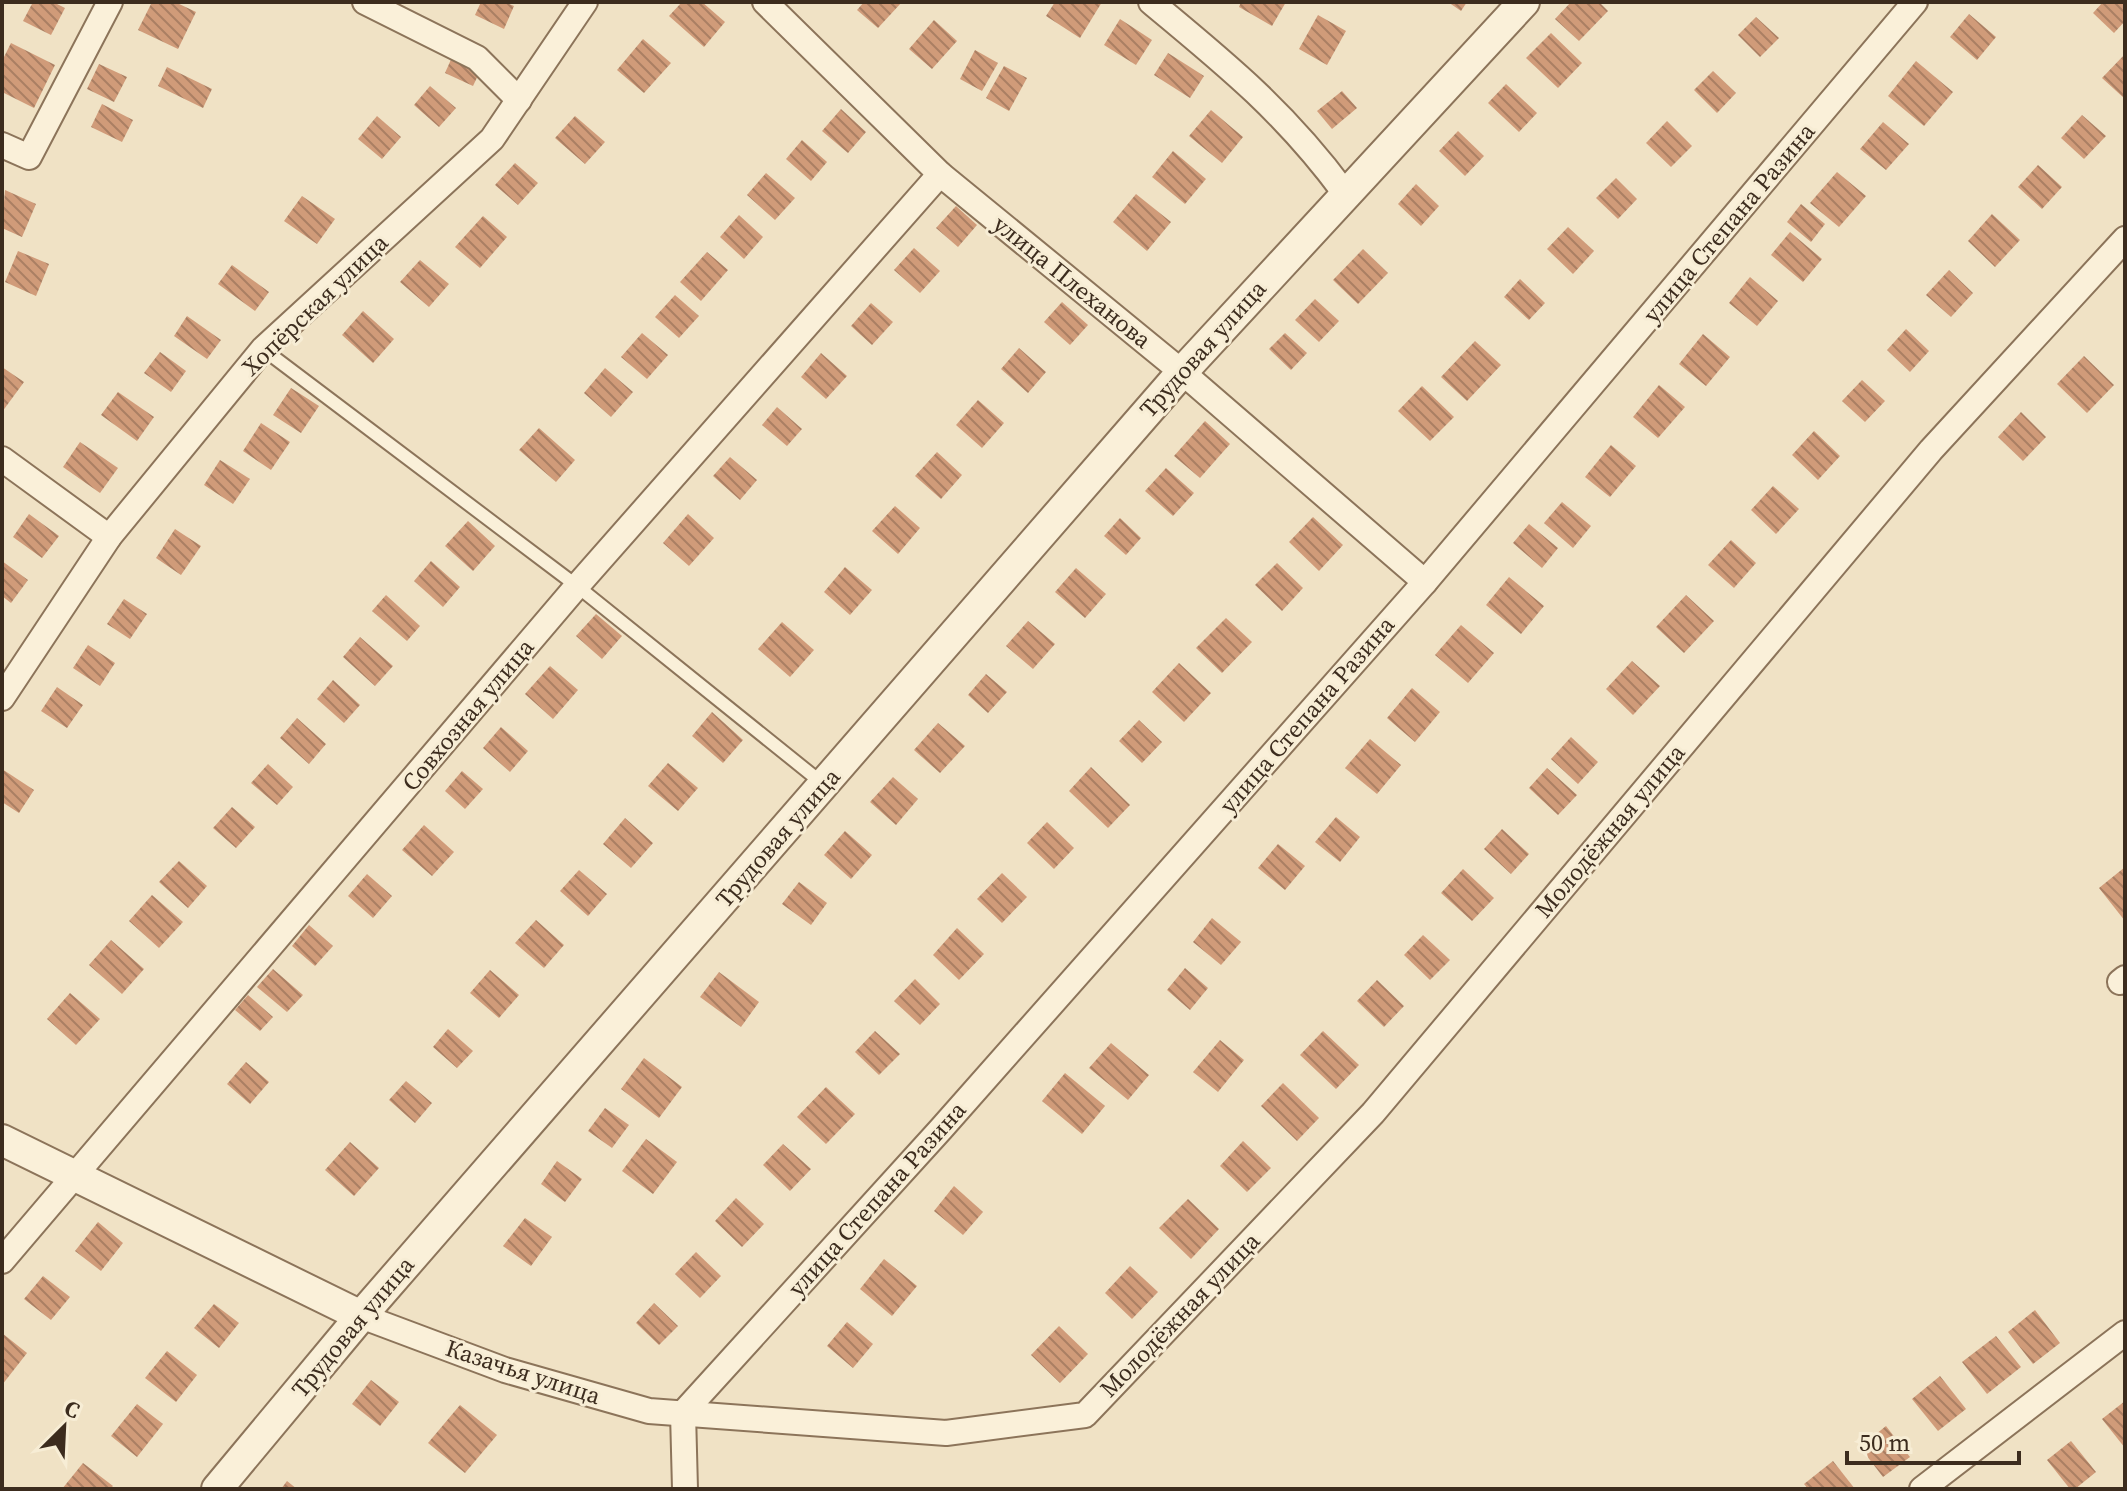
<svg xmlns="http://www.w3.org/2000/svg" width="2127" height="1491" viewBox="0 0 2127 1491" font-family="'Source Serif 4',serif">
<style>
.building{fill:url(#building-back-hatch)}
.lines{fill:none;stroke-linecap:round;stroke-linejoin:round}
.service-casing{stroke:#8c745a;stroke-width:16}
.minor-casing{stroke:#8c745a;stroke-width:28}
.tertiary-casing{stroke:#8c745a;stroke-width:34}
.service{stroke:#faf0d9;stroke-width:12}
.minor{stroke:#faf0d9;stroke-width:24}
.tertiary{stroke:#faf0d9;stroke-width:30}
.labels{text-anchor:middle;stroke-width:6;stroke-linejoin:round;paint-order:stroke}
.street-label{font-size:24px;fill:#3c2c1e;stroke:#f7edd5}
</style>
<defs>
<pattern id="building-back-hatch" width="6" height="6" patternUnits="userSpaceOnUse" patternTransform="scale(2)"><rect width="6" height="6" fill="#d09b79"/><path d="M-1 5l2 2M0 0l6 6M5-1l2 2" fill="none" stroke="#aa7f63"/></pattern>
</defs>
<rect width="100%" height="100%" fill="#f0e2c5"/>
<g class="building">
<polygon points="33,2 53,2 65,8 51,35 23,21"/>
<polygon points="152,2 175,2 196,12 178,49 138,30"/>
<polygon points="481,2 504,2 514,6 504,29 475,15"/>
<polygon points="682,2 702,2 725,22 704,47 669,16"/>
<polygon points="864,2 902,2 878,28 857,10"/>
<polygon points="1055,2 1102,2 1080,38 1046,16"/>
<polygon points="1241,2 1286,2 1272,26 1239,7"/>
<polygon points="1448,2 1467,2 1461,11"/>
<polygon points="1571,2 1599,2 1608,11 1579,41 1555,19"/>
<polygon points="2103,2 2125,2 2125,21 2114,33 2093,13"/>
<polygon points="1969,14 1996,37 1977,60 1950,37"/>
<polygon points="1318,15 1346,31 1327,65 1299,49"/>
<polygon points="1756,17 1779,38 1760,57 1738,35"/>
<polygon points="1120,19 1152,40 1136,65 1104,45"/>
<polygon points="934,20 957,41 932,69 909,49"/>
<polygon points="1551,33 1582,63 1558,88 1526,58"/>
<polygon points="643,39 671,63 644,93 617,70"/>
<polygon points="11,43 55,65 34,108 2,92 2,61"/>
<polygon points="975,50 998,63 982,91 960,79"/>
<polygon points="1168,53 1204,76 1190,98 1154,75"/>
<polygon points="2125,54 2125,99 2102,78"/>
<polygon points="453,55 481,69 473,86 445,73"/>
<polygon points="1916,61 1953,92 1924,126 1888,96"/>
<polygon points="99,64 127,77 114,102 87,89"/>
<polygon points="1004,66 1027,78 1009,111 986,98"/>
<polygon points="167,67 212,89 203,108 158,86"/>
<polygon points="1713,71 1736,93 1717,113 1694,90"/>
<polygon points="1506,84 1537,113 1519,132 1488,103"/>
<polygon points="430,86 456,108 439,127 414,105"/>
<polygon points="1342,91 1357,108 1332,129 1317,111"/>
<polygon points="102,104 133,120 122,142 91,127"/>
<polygon points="841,109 866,132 848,153 822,131"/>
<polygon points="1211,110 1243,137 1222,163 1189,136"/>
<polygon points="2082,115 2106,136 2084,159 2061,138"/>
<polygon points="377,116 401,137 382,159 358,139"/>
<polygon points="575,116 605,142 585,164 555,138"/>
<polygon points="1667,121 1692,146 1671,167 1646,143"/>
<polygon points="1883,122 1909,144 1886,170 1860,149"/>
<polygon points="1458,131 1484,156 1465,176 1439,151"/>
<polygon points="802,140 827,162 811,181 786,159"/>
<polygon points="1173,151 1206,179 1185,204 1152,177"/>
<polygon points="515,163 538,183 518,205 495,185"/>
<polygon points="2038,165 2062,187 2042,209 2018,187"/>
<polygon points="1837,172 1866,196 1839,227 1810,203"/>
<polygon points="766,173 795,198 775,220 747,195"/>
<polygon points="1616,178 1637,199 1618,219 1596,198"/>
<polygon points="1416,184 1439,206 1421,226 1398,204"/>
<polygon points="5,190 36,204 22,237 2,228"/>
<polygon points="1136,194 1171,222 1147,251 1113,222"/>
<polygon points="302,196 335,219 317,244 284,221"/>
<polygon points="1801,204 1825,224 1811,242 1787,222"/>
<polygon points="956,206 977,225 958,247 936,228"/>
<polygon points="1992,214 2020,240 1995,267 1968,241"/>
<polygon points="739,215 763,237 744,259 720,237"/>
<polygon points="483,216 507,237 480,268 455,247"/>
<polygon points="1568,227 1594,251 1573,274 1547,249"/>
<polygon points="1790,232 1822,259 1803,282 1771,255"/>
<polygon points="914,248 940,271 920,293 894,270"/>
<polygon points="1363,249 1388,273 1358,304 1333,280"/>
<polygon points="18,251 49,264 36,296 5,282"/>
<polygon points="707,252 728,270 701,301 680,282"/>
<polygon points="420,260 449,284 429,307 400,282"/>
<polygon points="232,265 269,292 255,311 218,284"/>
<polygon points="1949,270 1973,293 1951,317 1926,295"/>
<polygon points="1750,277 1778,301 1757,326 1729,303"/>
<polygon points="1520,279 1545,303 1529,320 1504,297"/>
<polygon points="675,295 699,316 679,338 655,317"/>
<polygon points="1315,299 1339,321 1319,342 1295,320"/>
<polygon points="1062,302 1088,325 1070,345 1044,322"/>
<polygon points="871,303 893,322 872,345 851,326"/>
<polygon points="363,311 394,339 373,363 342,335"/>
<polygon points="187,316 221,340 207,359 174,336"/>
<polygon points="1906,329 1929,351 1910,372 1887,350"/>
<polygon points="642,333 668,355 647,379 621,357"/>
<polygon points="1285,333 1307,353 1291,370 1269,349"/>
<polygon points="1703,334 1730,357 1706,386 1679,364"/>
<polygon points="1475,341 1501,365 1467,401 1441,377"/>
<polygon points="1019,348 1046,372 1028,393 1001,369"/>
<polygon points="160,352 186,371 171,392 144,373"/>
<polygon points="821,353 847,376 826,399 801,377"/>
<polygon points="2084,356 2114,385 2087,413 2057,384"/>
<polygon points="2,367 24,382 2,412"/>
<polygon points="605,368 633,392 611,417 584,393"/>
<polygon points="1862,380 1885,401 1865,422 1842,401"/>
<polygon points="1659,385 1685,407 1658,438 1633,417"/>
<polygon points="1422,386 1454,417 1430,441 1398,411"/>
<polygon points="291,388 319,406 301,433 273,415"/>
<polygon points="118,392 154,417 137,441 101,415"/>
<polygon points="978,400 1004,423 982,448 956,425"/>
<polygon points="777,407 802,429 787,446 762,425"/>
<polygon points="2021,412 2046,437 2023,461 1998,437"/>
<polygon points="1205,421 1230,444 1200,478 1174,456"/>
<polygon points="261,423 290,442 271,470 243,451"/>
<polygon points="539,428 575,460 556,482 519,450"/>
<polygon points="1814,431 1840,456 1818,480 1792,455"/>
<polygon points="80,442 118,468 100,493 63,467"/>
<polygon points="1611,445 1636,466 1610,497 1585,477"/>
<polygon points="937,452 962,475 941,499 915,476"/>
<polygon points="730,457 757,480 740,500 713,476"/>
<polygon points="220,460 250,479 233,504 204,485"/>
<polygon points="1166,468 1194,493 1173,516 1145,491"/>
<polygon points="1773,486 1799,509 1776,534 1751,510"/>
<polygon points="1562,502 1591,526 1573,548 1544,523"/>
<polygon points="895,506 920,528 898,554 872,531"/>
<polygon points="29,514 59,536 42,558 13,537"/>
<polygon points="688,514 714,538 689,566 663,543"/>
<polygon points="1313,517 1343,545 1319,571 1289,542"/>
<polygon points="1120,518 1141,538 1126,555 1104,536"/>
<polygon points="468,521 495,546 473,571 445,546"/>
<polygon points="1529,524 1558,548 1542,568 1513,543"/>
<polygon points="175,529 201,546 181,575 156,558"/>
<polygon points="1731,540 1756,563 1734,588 1708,565"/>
<polygon points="2,561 28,580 11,603 2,596"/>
<polygon points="431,561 460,587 443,607 414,581"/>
<polygon points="1277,563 1303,588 1282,611 1255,585"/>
<polygon points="845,567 872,590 850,615 824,592"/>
<polygon points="1076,568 1106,594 1085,618 1055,592"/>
<polygon points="1509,577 1544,606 1521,634 1486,605"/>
<polygon points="386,595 420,626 407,641 372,611"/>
<polygon points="1686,595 1714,621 1684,653 1656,627"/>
<polygon points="124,599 147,614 130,639 107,624"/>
<polygon points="596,614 622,636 602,659 576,636"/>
<polygon points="1226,618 1252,642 1222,673 1196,648"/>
<polygon points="1028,621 1055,644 1033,669 1006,646"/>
<polygon points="782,622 814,650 790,677 758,649"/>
<polygon points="1461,625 1494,653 1468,683 1435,655"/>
<polygon points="360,637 393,666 375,686 343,657"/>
<polygon points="88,645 115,663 100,686 73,668"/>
<polygon points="1632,661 1660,686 1633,715 1606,689"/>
<polygon points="1179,663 1211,693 1184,722 1152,692"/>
<polygon points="550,666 578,690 553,719 525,694"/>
<polygon points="986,674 1007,692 988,713 968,695"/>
<polygon points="333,680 360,705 344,723 317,699"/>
<polygon points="57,687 83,705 67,728 41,711"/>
<polygon points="1412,688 1440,712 1415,742 1387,718"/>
<polygon points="712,712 743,740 723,763 692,736"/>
<polygon points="297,718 326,744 309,764 280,738"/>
<polygon points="1139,720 1162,742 1142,763 1119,741"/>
<polygon points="938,723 965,746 940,773 914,750"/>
<polygon points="501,727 528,751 510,772 483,748"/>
<polygon points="1571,737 1598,762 1578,784 1551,759"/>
<polygon points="1370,739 1401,765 1377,794 1345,768"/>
<polygon points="668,763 698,788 678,811 648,786"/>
<polygon points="268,764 293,787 277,805 251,783"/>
<polygon points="1091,767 1130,805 1108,828 1069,791"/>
<polygon points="1547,768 1577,795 1558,815 1529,788"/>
<polygon points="2,769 34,790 19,813 2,802"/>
<polygon points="462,771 483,789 465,809 445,791"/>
<polygon points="893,777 918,799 896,825 870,802"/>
<polygon points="232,807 255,827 236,848 213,828"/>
<polygon points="1336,817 1360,837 1340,862 1315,842"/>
<polygon points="625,818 653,843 631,868 603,844"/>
<polygon points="1047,822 1074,848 1054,869 1027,843"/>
<polygon points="424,825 454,852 432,876 402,850"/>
<polygon points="1502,829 1529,854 1511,874 1484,849"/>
<polygon points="845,831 872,855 851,879 824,855"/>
<polygon points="1278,844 1305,866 1285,890 1258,868"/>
<polygon points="179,861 207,886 188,908 159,882"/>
<polygon points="2125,867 2125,921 2099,888"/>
<polygon points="1463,869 1494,898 1472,921 1441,893"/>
<polygon points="579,870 607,894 588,916 560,891"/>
<polygon points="1002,873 1027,897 1002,923 977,899"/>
<polygon points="367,874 392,896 373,918 348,896"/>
<polygon points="799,882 827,903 811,925 782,904"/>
<polygon points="152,895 183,922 159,948 129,921"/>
<polygon points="1212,918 1241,942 1221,965 1193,942"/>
<polygon points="536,920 564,945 544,968 515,943"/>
<polygon points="309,925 333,946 315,966 292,946"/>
<polygon points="957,928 984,954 959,980 933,955"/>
<polygon points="1423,935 1450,960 1430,980 1404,955"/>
<polygon points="111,940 144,969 122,994 89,965"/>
<polygon points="1185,968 1208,988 1190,1010 1167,990"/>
<polygon points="273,969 303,995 287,1012 257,987"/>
<polygon points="490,970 519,995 499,1018 470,993"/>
<polygon points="719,972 759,1002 741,1027 700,997"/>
<polygon points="915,979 940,1004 920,1025 894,1001"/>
<polygon points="1377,980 1404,1006 1384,1027 1357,1001"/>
<polygon points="70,993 100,1019 76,1045 47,1019"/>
<polygon points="248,995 273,1017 260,1031 235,1010"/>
<polygon points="448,1029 473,1051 457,1068 433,1047"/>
<polygon points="875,1031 900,1054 879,1075 855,1052"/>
<polygon points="1323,1031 1359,1065 1336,1089 1300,1055"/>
<polygon points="1220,1040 1244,1060 1218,1092 1193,1072"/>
<polygon points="1111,1043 1149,1075 1128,1100 1089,1068"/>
<polygon points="644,1058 682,1087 659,1118 621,1089"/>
<polygon points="246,1062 269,1082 250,1104 227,1084"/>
<polygon points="1065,1073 1105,1106 1082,1134 1042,1101"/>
<polygon points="406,1081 432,1103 415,1123 389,1100"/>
<polygon points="1283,1083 1319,1118 1297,1141 1261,1106"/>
<polygon points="826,1087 855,1114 826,1144 797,1117"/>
<polygon points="605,1108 629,1125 612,1148 588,1131"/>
<polygon points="646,1139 677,1162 653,1194 622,1171"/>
<polygon points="1243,1141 1271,1168 1247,1192 1220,1166"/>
<polygon points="350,1142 379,1168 354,1196 325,1170"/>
<polygon points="783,1144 811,1169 790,1191 763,1165"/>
<polygon points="557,1161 582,1179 565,1202 541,1184"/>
<polygon points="954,1186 983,1212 963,1235 934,1211"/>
<polygon points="736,1198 764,1224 742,1247 715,1221"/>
<polygon points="1188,1199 1219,1229 1191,1259 1159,1228"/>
<polygon points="525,1218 552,1237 531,1266 503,1246"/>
<polygon points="98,1222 123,1243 101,1271 75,1251"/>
<polygon points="696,1252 721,1276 700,1298 675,1274"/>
<polygon points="884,1259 917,1286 892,1316 860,1289"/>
<polygon points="1130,1266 1158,1292 1132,1319 1105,1293"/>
<polygon points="43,1276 70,1297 51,1320 24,1299"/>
<polygon points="654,1303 678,1326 659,1345 636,1323"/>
<polygon points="214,1304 239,1323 219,1348 194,1328"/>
<polygon points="2035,1310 2060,1343 2033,1364 2008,1332"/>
<polygon points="847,1322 873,1344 853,1368 827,1346"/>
<polygon points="1059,1326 1088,1354 1060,1383 1031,1355"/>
<polygon points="2,1333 27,1353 2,1385"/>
<polygon points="1996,1336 2021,1367 1987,1394 1962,1362"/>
<polygon points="167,1351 197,1375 176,1402 145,1378"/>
<polygon points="1940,1376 1966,1409 1938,1431 1912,1399"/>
<polygon points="371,1380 399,1402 380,1426 352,1404"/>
<polygon points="2125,1401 2125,1448 2102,1419"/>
<polygon points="137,1404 163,1424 137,1457 111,1436"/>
<polygon points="460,1405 497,1435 465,1473 428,1443"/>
<polygon points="1886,1426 1910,1457 1883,1477 1860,1447"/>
<polygon points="2071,1441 2096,1472 2075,1489 2070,1489 2047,1460"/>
<polygon points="1833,1461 1855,1489 1808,1489 1804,1484"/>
<polygon points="83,1463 113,1486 110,1489 62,1489"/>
<polygon points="287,1481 297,1489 281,1489"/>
</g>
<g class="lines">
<defs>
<polyline id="service" points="263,349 577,586 822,783"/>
<g id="minor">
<polyline points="365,2 477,58 519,100"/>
<polyline points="765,2 940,174 1182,372 1425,582"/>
<path d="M1151,2C1226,64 1285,112 1344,192"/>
<polyline points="2,145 29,157 110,2"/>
<polyline points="2,459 109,537"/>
<polyline points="2,698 109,537 263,349 492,139 585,2"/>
<polyline points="2120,982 2125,978"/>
<polyline points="2,1261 577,586 940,174"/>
<polyline points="361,1316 505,1370 649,1411 946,1433 1085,1415 1373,1113 1931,450 2125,239"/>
<polyline points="685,1489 683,1413 941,1129 1425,582 1915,2"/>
<polyline points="1922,1489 2125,1333"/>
</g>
<g id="tertiary">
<polyline points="2,1140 361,1316"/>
<polyline points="217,1489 361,1316 1182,372 1524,2"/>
</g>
</defs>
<use href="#service" class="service-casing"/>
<use href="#minor" class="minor-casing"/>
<use href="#tertiary" class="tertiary-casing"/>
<use href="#service" class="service"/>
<use href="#minor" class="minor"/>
<use href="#tertiary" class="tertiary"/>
</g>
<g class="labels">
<g class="street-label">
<text transform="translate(1729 223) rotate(-50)" y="8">улица Степана Разина</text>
<text transform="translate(1072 282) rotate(39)" y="8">улица Плеханова</text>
<text transform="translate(315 305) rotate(-44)" y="8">Хопёрская улица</text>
<text transform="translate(1203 349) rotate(-48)" y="8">Трудовая улица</text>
<text transform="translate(468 715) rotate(-50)" y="8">Совхозная улица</text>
<text transform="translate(1307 715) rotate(-49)" y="8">улица Степана Разина</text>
<text transform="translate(1610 831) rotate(-50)" y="8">Молодёжная улица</text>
<text transform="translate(778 838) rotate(-49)" y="8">Трудовая улица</text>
<text transform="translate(877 1199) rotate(-48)" y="8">улица Степана Разина</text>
<text transform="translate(1180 1315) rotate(-46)" y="8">Молодёжная улица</text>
<text transform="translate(353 1327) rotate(-50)" y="8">Трудовая улица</text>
<text transform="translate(523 1372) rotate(18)" y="8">Казачья улица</text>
</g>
</g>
<rect width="2127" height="1491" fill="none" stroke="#3c2c1e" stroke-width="8"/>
<g transform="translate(64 1427) rotate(24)" stroke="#f7edd5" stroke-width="6" paint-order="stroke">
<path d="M0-6L14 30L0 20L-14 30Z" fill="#3c2c1e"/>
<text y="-12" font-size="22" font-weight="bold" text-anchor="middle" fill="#3c2c1e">С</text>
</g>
<path d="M1847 1451v12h172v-12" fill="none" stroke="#3c2c1e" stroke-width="4"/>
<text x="1859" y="1451" font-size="24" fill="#3c2c1e" stroke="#f7edd5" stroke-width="6" paint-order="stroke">50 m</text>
</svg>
